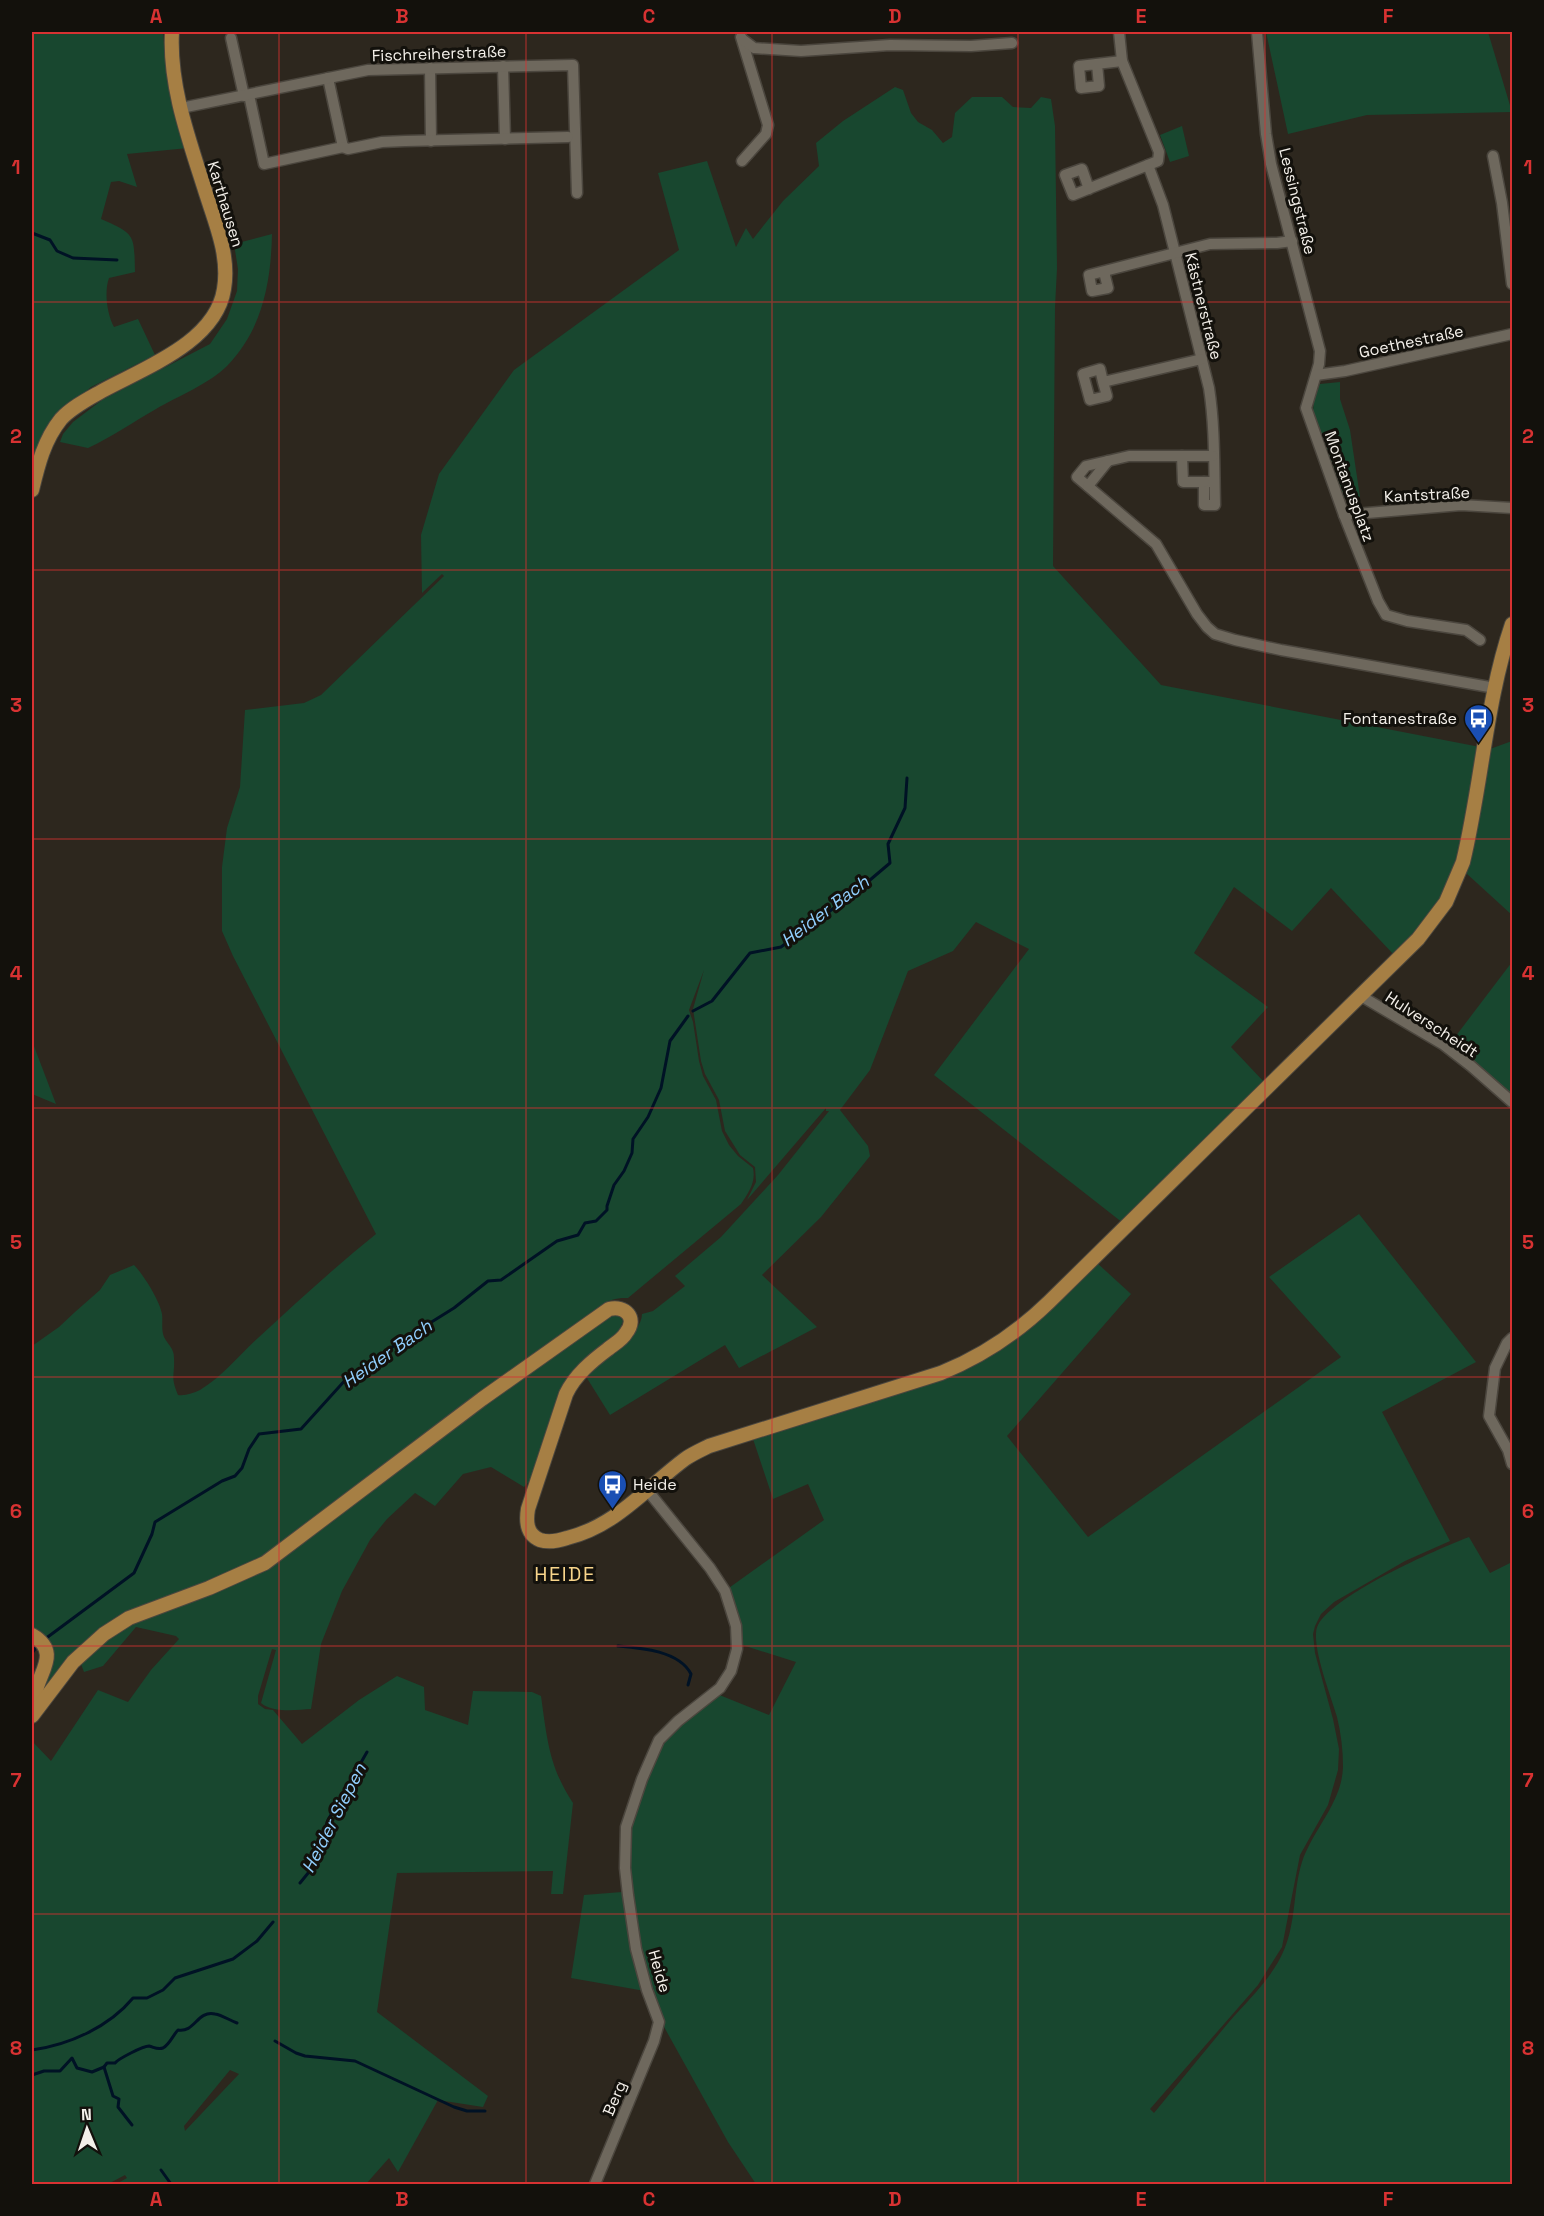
<svg xmlns="http://www.w3.org/2000/svg" width="1544" height="2216" viewBox="0 0 1544 2216" font-family="'Space Grotesk',sans-serif">
<style>
.green{fill:#18472f;fill-rule:evenodd}
.lines{fill:none;stroke-linecap:round;stroke-linejoin:round}
.stream{stroke:#001225;stroke-width:3}
.minor-casing{stroke:#4b463e;stroke-width:13}
.major-casing{stroke:#4b463e;stroke-width:16}
.minor{stroke:#6e685d;stroke-width:10}
.major{stroke:#a67f44;stroke-width:14}
.grid{fill:none;stroke:#d83232;stroke-width:1.5;stroke-opacity:0.55}
.labels{text-anchor:middle;stroke-width:6;stroke-linejoin:round;paint-order:stroke}
.street-label{font-size:16px;fill:#f4f0ea;stroke:#13110c}
.poi-label{font-size:16px;fill:#f4f0ea;stroke:#13110c;text-anchor:end}
.water-label{font-size:18px;font-style:italic;fill:#91cffe;stroke:#13110c}
.quarter-label{font-size:20px;letter-spacing:1.5px;fill:#f8d58b;stroke:#13110c}
.neatline{fill:none;stroke:#d83232;stroke-width:2}
.grid-label{font-size:20px;text-anchor:middle;font-weight:bold;fill:#d83232}
</style>
<rect width="100%" height="100%" fill="#2d271e"/>
<g class="green">
<path d="M32,32H163L165,59L188,148L127,154L137,187L119,181L111,182L101,219C136,234 134,235 135,272L109,278C104,292 107,314 114,327L138,319L155,355L91,387L72,404L32,483Z"/>
<polygon points="1266,32 1488,32 1512,112 1367,115 1288,134"/>
<path d="M895,87L903,90L911,113L918,122L932,130L943,143L952,137L955,113L972,97H1002L1013,107L1031,108L1041,97L1051,99L1055,126L1057,268L1055,307L1053,566L1161,685L1480,747C1469,800 1465,860 1436,907C1425,924 1408,940 1395,956L1331,888L1292,931L1234,887L1194,953L1268,1007L1231,1047L1265,1083L1123,1223L934,1075L1029,949L976,922L953,951L908,971L870,1070L840,1110L868,1146L870,1156L821,1217L762,1275L817,1327L739,1368L725,1345L610,1415L585,1375C601,1362 642,1335 642,1314L653,1311L685,1286L675,1276L721,1237L778,1175L829,1111H826V1108L747,1200L756,1182L755,1167L740,1155L725,1131L719,1100L705,1074L701,1061L693,1009L704,970L689,1010L693,1022L699,1061L703,1076L716,1100L722,1131L729,1145L738,1156L753,1168C756,1182 749,1192 741,1204L628,1298C606,1297 599,1308 583,1321L611,1314H618L623,1321L618,1333L582,1366L533,1478L524,1487L491,1467L463,1474L435,1506L415,1493L387,1519L370,1540L342,1591L321,1644L311,1709C297,1710 272,1713 261,1703L276,1650L272,1649L258,1696V1704L265,1709L273,1710L302,1744L359,1700L397,1676L424,1687L425,1710L468,1725L473,1691L532,1692L541,1696C547,1738 549,1767 573,1803L563,1894H551L553,1871L397,1873L377,2012L488,2096L483,2107L438,2100L398,2172L389,2158L366,2184H116L127,2178L125,2175L108,2184H32V1741L51,1761L98,1690L128,1702L151,1670L179,1639L176,1636L136,1627L103,1666L84,1672L79,1659L37,1708L45,1666L32,1635V1346L59,1327L75,1312L100,1290L110,1275L134,1265C143,1274 160,1301 162,1314C163,1321 161,1330 164,1337C168,1345 174,1348 174,1358C175,1376 170,1376 178,1395C186,1396 193,1393 200,1390C222,1377 239,1355 258,1338C297,1302 335,1267 376,1234L233,956L222,931V867L227,828L240,787L245,710L304,703L321,695L444,576L442,574L422,593L421,535L439,474L514,370L679,250L658,173L707,161L736,247L746,228L753,239L783,201L819,166L816,143L843,121ZM230,2070L239,2074L185,2131L184,2126Z"/>
<polygon points="1182,126 1189,156 1170,162 1160,135"/>
<path d="M272,234C271,283 262,330 227,366C209,384 178,396 156,409C133,422 112,437 88,448L60,442L63,434L73,422L102,400L210,344L227,319L237,291L238,269L234,244Z"/>
<polygon points="1340,382 1340,399 1350,430 1360,497 1343,498 1313,412 1314,398 1320,384"/>
<polygon points="1512,741 1512,915 1466,873 1490,749"/>
<polygon points="1512,962 1512,1098 1449,1045"/>
<polygon points="32,1041 56,1104 32,1094"/>
<path d="M1359,1214L1476,1362L1382,1412L1450,1541L1405,1561L1334,1602L1321,1614L1315,1626L1313,1634L1315,1653L1333,1719L1339,1749L1338,1770L1328,1805L1300,1855L1282,1947L1258,1985L1150,2109L1154,2113C1179,2083 1204,2052 1229,2022C1248,2000 1273,1977 1284,1950C1296,1923 1293,1890 1302,1862C1313,1829 1342,1803 1343,1767C1343,1750 1341,1733 1337,1717C1332,1698 1309,1642 1318,1625C1335,1594 1435,1550 1469,1537L1490,1573L1512,1562V2184H756L728,2142L663,2025L638,1949L627,1840L654,1754L680,1722L717,1694L769,1715L796,1662L739,1644L726,1590L824,1520L808,1484L773,1499L752,1436L954,1372L1096,1262L1131,1294L1007,1436L1088,1537L1341,1357L1269,1277Z"/>
<polygon points="622,1892 645,1991 571,1978 584,1895"/>
</g>
<g class="lines">
<g class="stream">
<polyline points="32,233 50,240 57,251 73,258 117,260"/>
<polyline points="693,1011 712,1001 750,953 781,947 857,891 890,863 888,844 905,808 907,778"/>
<polyline points="45,1639 134,1573 152,1534 155,1522 222,1481 235,1476 242,1468 249,1449 259,1434 301,1429 348,1377 401,1341 454,1308 488,1281 501,1280 557,1241 578,1235 585,1223 596,1221 607,1210 607,1206 614,1185 624,1171 632,1153 633,1139 648,1117 661,1088 670,1041 688,1016"/>
<path d="M618,1646C642,1648 679,1651 691,1674L688,1685"/>
<polyline points="32,1653 38,1645"/>
<polyline points="300,1883 313,1867 328,1820 367,1752"/>
<polyline points="275,2041 296,2053 305,2056 355,2061 454,2107 467,2111 485,2111"/>
<path d="M32,2050C69,2045 109,2027 133,1998H147L163,1990L175,1978L233,1959L257,1941L273,1922"/>
<path d="M104,2067L107,2063H115C118,2059 143,2046 149,2046C154,2047 157,2050 163,2048C170,2044 173,2035 178,2030C195,2033 197,2010 215,2014C222,2015 229,2020 237,2023"/>
<polyline points="32,2075 44,2071 60,2071 72,2058 77,2068 92,2072 104,2067 113,2096 119,2099 118,2107 132,2125"/>
<polyline points="161,2170 171,2184"/>
<polyline points="1512,2184 1512,2181"/>
</g>
<defs>
<g id="minor">
<polyline points="1257,32 1266,134 1271,164 1320,351 1319,364 1306,408 1344,515 1378,601 1386,615 1407,621 1466,630 1480,640"/>
<polyline points="741,37 768,125 766,134 742,161"/>
<polyline points="231,38 244,96"/>
<polyline points="742,39 754,48 801,51 890,45 971,46 1012,43"/>
<polyline points="1097,64 1099,86 1081,88 1079,66 1122,61"/>
<polyline points="503,66 505,139"/>
<polyline points="430,68 431,141"/>
<polyline points="249,95 264,164 343,147 328,78"/>
<polyline points="181,108 368,70 573,65 577,193"/>
<polyline points="343,147 348,149 382,142 405,141 568,137"/>
<polyline points="1493,156 1502,203 1512,284"/>
<path d="M1148,165L1163,205L1209,388C1215,427 1214,466 1215,505H1204V482H1214"/>
<polyline points="1089,189 1082,169 1065,175 1073,195 1158,161 1159,152 1122,61 1119,32"/>
<polyline points="1104,272 1108,288 1092,291 1089,275 1210,244 1277,243 1292,241"/>
<polyline points="1316,375 1345,371 1512,334"/>
<polyline points="1103,382 1107,396 1090,400 1083,374 1100,369 1103,382 1202,359"/>
<polyline points="1182,456 1183,482 1204,482"/>
<polyline points="1213,456 1129,456 1086,466 1077,477 1156,544 1197,614 1207,627 1215,634 1235,640 1281,650 1495,688"/>
<polyline points="1088,486 1108,461"/>
<polyline points="1344,515 1461,505 1512,508"/>
<polyline points="1361,996 1444,1045 1471,1066 1512,1102"/>
<polyline points="1512,1338 1507,1343 1495,1368 1489,1416 1508,1450 1512,1464"/>
<polyline points="595,2184 654,2041 659,2022 647,1990 636,1949 628,1895 625,1868 626,1827 642,1779 659,1740 678,1721 720,1688 731,1671 737,1649 736,1626 725,1591 710,1568 648,1491"/>
</g>
<g id="major">
<path d="M32,490C38,465 44,440 61,419C72,407 88,399 102,391C144,368 216,342 224,289C230,254 214,220 204,187C188,137 169,84 172,32"/>
<path d="M32,1635C68,1656 26,1681 37,1708"/>
<path d="M32,1716L73,1662L104,1634L129,1618L209,1588L265,1563L482,1399L609,1309C625,1305 638,1318 626,1333C622,1340 614,1344 608,1349C592,1361 575,1375 566,1394L528,1509C526,1521 526,1534 540,1540C549,1543 558,1541 567,1538C616,1526 646,1488 685,1459C692,1454 701,1450 709,1446L941,1373C983,1356 1017,1333 1049,1302L1418,939L1446,902L1463,862C1482,783 1486,700 1512,624"/>
</g>
</defs>
<use href="#minor" class="minor-casing"/>
<use href="#major" class="major-casing"/>
<use href="#minor" class="minor"/>
<use href="#major" class="major"/>
</g>
<path class="grid" d="M279,32V2184M526,32V2184M772,32V2184M1018,32V2184M1265,32V2184M32,302H1512M32,570H1512M32,839H1512M32,1108H1512M32,1377H1512M32,1646H1512M32,1914H1512"/>
<defs>
<symbol id="bus-pin" viewBox="-11 -11 22 30"><path d="M0 17L-7.5 6A9.5 9.5 0 1 1 7.5 6Z" fill="#1a4fb4" stroke="#13110c"/><path d="M-5-6H5V4H4V6H2V4H-2V6H-4V4H-5ZM-3.5-4V0h7V-4ZM-3.5 1.2v1.5H-2V1.2ZM2 1.2v1.5H3.5V1.2Z" fill="#fff"/></symbol>
</defs>
<g fill-rule="evenodd">
<use href="#bus-pin" x="1462" y="702" width="33" height="45"/>
<use href="#bus-pin" x="596" y="1468" width="33" height="45"/>
</g>
<g class="labels">
<g class="street-label">
<text transform="translate(439 53) rotate(-2)" y="6">Fischreiherstraße</text>
<text transform="translate(1298 201) rotate(76)" y="6">Lessingstraße</text>
<text transform="translate(226 204) rotate(73)" y="6">Karthausen</text>
<text transform="translate(1204 306) rotate(76)" y="6">Kästnerstraße</text>
<text transform="translate(1411 341) rotate(-12)" y="6">Goethestraße</text>
<text transform="translate(1350 486) rotate(70)" y="6">Montanusplatz</text>
<text transform="translate(1427 494) rotate(-3)" y="6">Kantstraße</text>
<text transform="translate(1432 1024) rotate(33)" y="6">Hulverscheidt</text>
<text transform="translate(660 1971) rotate(74)" y="6">Heide</text>
<text transform="translate(614 2098) rotate(-67)" y="6">Berg</text>
</g>
<g class="poi-label">
<text x="1457" y="724">Fontanestraße</text>
<text x="633" y="1490" text-anchor="start">Heide</text>
</g>
<g class="water-label">
<text transform="translate(825 911) rotate(-37)" y="6">Heider Bach</text>
<text transform="translate(387 1354) rotate(-35)" y="6">Heider Bach</text>
<text transform="translate(334 1818) rotate(-63)" y="6">Heider Siepen</text>
</g>
<g class="quarter-label">
<text x="565" y="1581">HEIDE</text>
</g>
</g>
<rect width="1544" height="2216" fill="none" stroke="#13110c" stroke-width="66"/>
<g transform="translate(87 2129) rotate(358)" stroke="#13110c" stroke-width="4.5" paint-order="stroke">
<path d="M0-4.5L10 22L0 15L-10 22Z" fill="#f4f0ea"/>
<text y="-9" font-size="16" font-weight="bold" text-anchor="middle" fill="#f4f0ea">N</text>
</g>
<rect x="33" y="33" width="1478" height="2150" class="neatline"/>
<g class="grid-label">
<text x="156" y="23">A</text>
<text x="402" y="23">B</text>
<text x="649" y="23">C</text>
<text x="895" y="23">D</text>
<text x="1141" y="23">E</text>
<text x="1388" y="23">F</text>
<text x="16" y="174">1</text>
<text x="1528" y="174">1</text>
<text x="16" y="443">2</text>
<text x="1528" y="443">2</text>
<text x="16" y="712">3</text>
<text x="1528" y="712">3</text>
<text x="16" y="980">4</text>
<text x="1528" y="980">4</text>
<text x="16" y="1249">5</text>
<text x="1528" y="1249">5</text>
<text x="16" y="1518">6</text>
<text x="1528" y="1518">6</text>
<text x="16" y="1787">7</text>
<text x="1528" y="1787">7</text>
<text x="16" y="2055">8</text>
<text x="1528" y="2055">8</text>
<text x="156" y="2206">A</text>
<text x="402" y="2206">B</text>
<text x="649" y="2206">C</text>
<text x="895" y="2206">D</text>
<text x="1141" y="2206">E</text>
<text x="1388" y="2206">F</text>
</g>
</svg>
